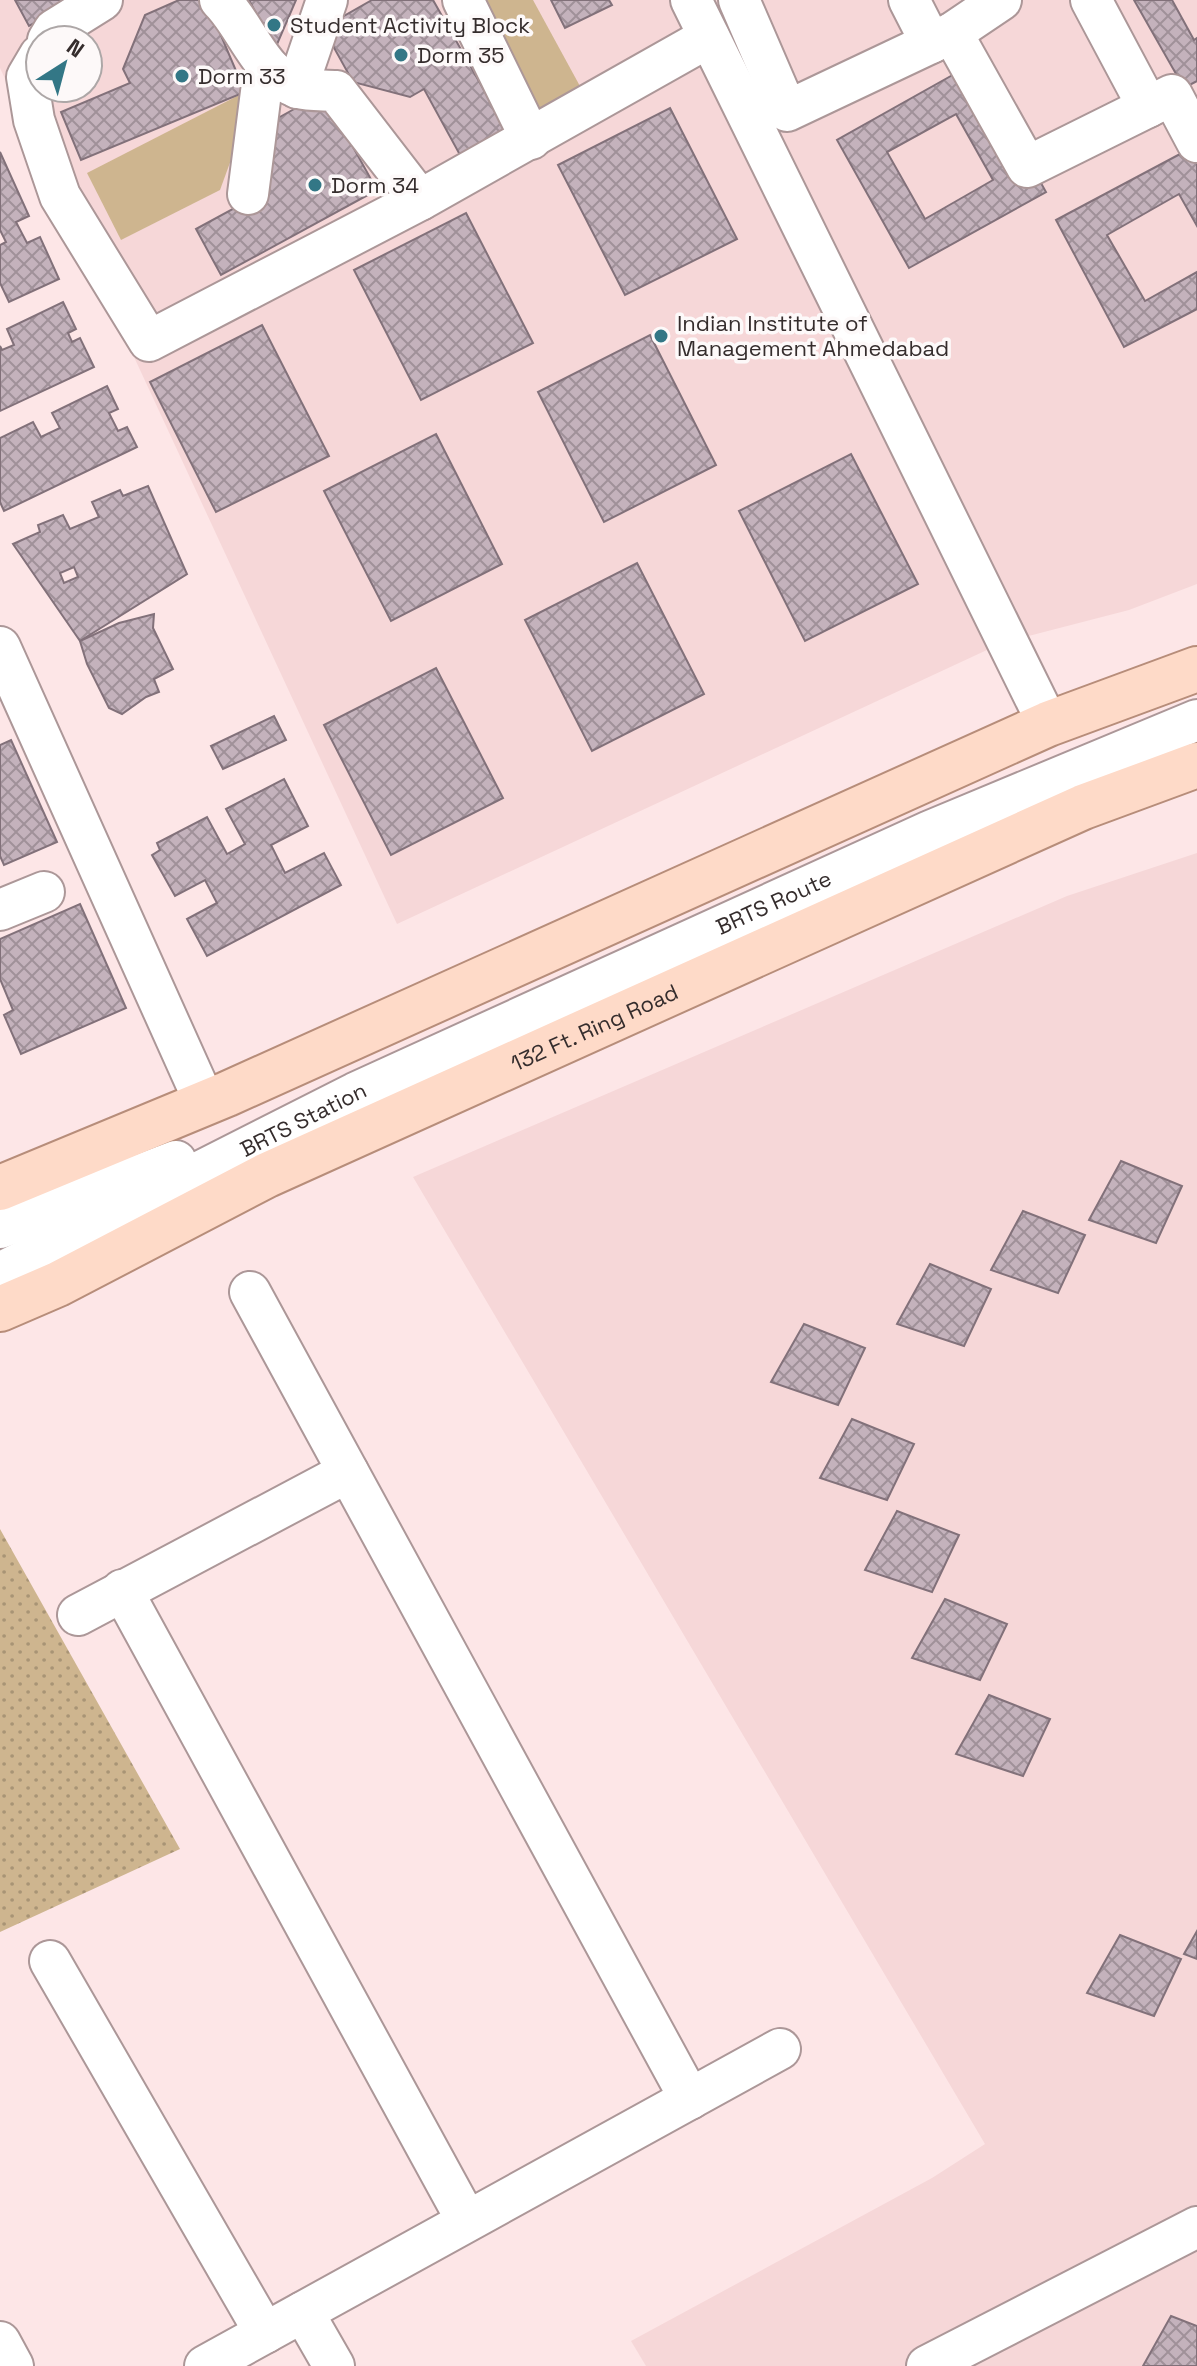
<svg xmlns="http://www.w3.org/2000/svg" width="1197" height="2366" viewBox="0 0 1197 2366" font-family="'Space Grotesk',sans-serif">
<style>
.built{fill:#f6d7d8;fill-rule:evenodd}
.grass{fill:#ceb58f}
.park{fill:url(#park-dots)}
.building{fill:url(#building-cross-hatch);stroke:#82717a;stroke-width:2;fill-rule:evenodd}
.lines{fill:none;stroke-linecap:round;stroke-linejoin:round}
.minor-casing{stroke:#ac9798;stroke-width:44}
.major-casing{stroke:#b78d7a;stroke-width:48}
.minor{stroke:#fff;stroke-width:40}
.major{stroke:#fedac8;stroke-width:44}
.poi-dot{fill:#337786;stroke:#fdf9f9;stroke-width:3}
.labels{text-anchor:middle;stroke-width:7;stroke-linejoin:round;paint-order:stroke}
.poi-label{font-size:22px;fill:#352d2d;stroke:#fdf9f9;text-anchor:start}
.street-label{font-size:22px;fill:#352d2d;stroke:#fdf9f9}
</style>
<defs>
<pattern id="park-dots" width="8" height="8" patternUnits="userSpaceOnUse" patternTransform="scale(2)"><rect width="8" height="8" fill="#ceb58f"/><path d="M2 2h.1M6 6h.1" fill="none" stroke="#a89475" stroke-width="1.8" stroke-linecap="round"/></pattern>
<pattern id="building-cross-hatch" width="8" height="8" patternUnits="userSpaceOnUse" patternTransform="scale(2)"><rect width="8" height="8" fill="#c4b2bc"/><path d="M0 0l8 8M0 8l8-8" fill="none" stroke="#a09199"/></pattern>
</defs>
<rect width="100%" height="100%" fill="#fde6e7"/>
<g class="built">
<path d="M0,0H1197V584L1129,610L1002,643L397,924L0,68ZM40,40H88V88H40Z"/>
<polygon points="1197,853 1197,2366 646,2366 631,2341 932,2178 985,2144 413,1177 1067,896"/>
</g>
<g class="grass">
<polygon points="474,0 533,0 581,88 539,111"/>
<polygon points="245,92 251,105 220,190 121,240 87,173"/>
</g>
<polygon class="park" points="0,1529 180,1849 0,1932"/>
<g class="building">
<polygon points="15,0 76,0 29,26"/>
<polygon points="179,0 206,0 245,92 81,160 61,112 130,83 123,69 145,15"/>
<polygon points="249,0 296,0 275,49"/>
<polygon points="372,0 433,0 506,129 460,155 424,89 410,97 353,82 323,28"/>
<polygon points="551,0 609,0 612,5 565,28"/>
<polygon points="1134,0 1172,0 1194,40 1197,38 1197,81 1184,88"/>
<path d="M974,63L1046,192L909,268L837,140ZM956,114L993,180L925,219L887,152Z"/>
<polygon points="323,93 377,190 221,275 196,229 262,193 269,123"/>
<polygon points="670,108 737,239 625,295 558,165"/>
<polygon points="1197,145 1197,226 1179,194 1107,235 1145,301 1197,272 1197,309 1124,347 1056,220"/>
<polygon points="0,152 29,216 16,222 27,243 40,237 59,279 9,302 0,283 0,245 6,242 0,230"/>
<polygon points="466,213 533,343 421,400 354,270"/>
<polygon points="63,302 76,329 68,333 72,342 80,338 94,367 0,411 0,346 2,350 14,345 7,329"/>
<polygon points="262,325 329,456 216,512 150,382"/>
<polygon points="650,335 716,465 604,522 538,392"/>
<polygon points="107,386 118,409 109,413 118,431 127,427 137,447 4,511 0,502 0,438 33,422 41,437 60,428 52,413"/>
<polygon points="436,434 502,564 391,621 324,491"/>
<polygon points="851,454 918,584 805,641 739,511"/>
<path d="M148,486L187,574L80,641L13,544L40,532L38,525L63,515L70,529L99,517L92,502L120,490L123,496ZM74,567L78,577L64,583L60,573Z"/>
<polygon points="637,563 704,694 592,751 525,620"/>
<polygon points="154,614 153,628 173,669 154,679 159,692 146,697 122,714 109,708 87,664 80,641 119,623"/>
<polygon points="436,668 503,798 391,855 324,725"/>
<polygon points="274,716 286,740 223,769 211,746"/>
<polygon points="11,740 57,842 4,865 0,856 0,745"/>
<polygon points="284,779 308,826 271,845 285,873 324,853 341,885 207,956 187,919 217,903 205,880 175,896 152,855 160,850 157,843 207,817 227,854 245,844 226,809"/>
<polygon points="80,904 126,1008 21,1054 4,1015 13,1010 0,979 0,939"/>
<polygon points="1121,1161 1182,1186 1156,1243 1089,1220"/>
<polygon points="1023,1211 1085,1235 1058,1293 991,1270"/>
<polygon points="930,1264 991,1289 964,1346 897,1324"/>
<polygon points="804,1324 865,1348 838,1405 771,1382"/>
<polygon points="852,1419 914,1444 887,1500 820,1478"/>
<polygon points="897,1511 959,1535 932,1592 865,1570"/>
<polygon points="945,1599 1007,1624 980,1680 912,1658"/>
<polygon points="989,1695 1050,1719 1023,1776 956,1754"/>
<polygon points="1197,1931 1197,1959 1184,1954"/>
<polygon points="1120,1935 1181,1959 1154,2016 1087,1993"/>
<polygon points="1171,2316 1197,2326 1197,2366 1143,2366"/>
</g>
<g class="lines">
<defs>
<g id="minor">
<path d="M220,0C246,25 261,77 299,88C310,91 324,90 336,91L420,200"/>
<polyline points="463,0 531,139"/>
<polyline points="691,0 1048,724"/>
<polyline points="739,0 787,111 952,33 1027,167 1172,95 1197,142"/>
<polyline points="909,0 931,43"/>
<polyline points="1091,0 1148,107"/>
<polyline points="952,33 1001,0"/>
<polyline points="48,40 54,30 102,0"/>
<polyline points="40,55 27,77 34,120 60,196 149,341 420,200 709,37"/>
<polyline points="297,88 327,0"/>
<polyline points="248,194 261,92 271,70"/>
<polyline points="0,647 205,1103"/>
<polyline points="0,910 44,892"/>
<polyline points="0,1228 176,1161"/>
<path id="s1" d="M0,1273L355,1093L930,831L1197,720"/>
<polyline points="250,1292 690,2099"/>
<polyline points="122,1590 467,2221"/>
<polyline points="78,1615 348,1472"/>
<polyline points="50,1961 265,2333"/>
<polyline points="303,2312 334,2366"/>
<polyline points="0,2342 13,2366"/>
<polyline points="205,2366 780,2049"/>
<polyline points="927,2366 1197,2227"/>
</g>
<g id="major">
<polyline points="0,1188 227,1094 1048,724 1197,669"/>
<path id="s2" d="M0,1309L58,1284L267,1175L1083,807L1197,765"/>
</g>
</defs>
<use href="#minor" class="minor-casing"/>
<use href="#major" class="major-casing"/>
<use href="#minor" class="minor"/>
<use href="#major" class="major"/>
</g>
<g class="poi-dot">
<circle cx="274" cy="25" r="8"/>
<circle cx="401" cy="55" r="8"/>
<circle cx="182" cy="76" r="8"/>
<circle cx="315" cy="185" r="8"/>
<circle cx="661" cy="336" r="8"/>
</g>
<g class="labels">
<g class="poi-label">
<text x="290" y="33">Student Activity Block</text>
<text x="417" y="63">Dorm 35</text>
<text x="198" y="84">Dorm 33</text>
<text x="331" y="193">Dorm 34</text>
<text x="677" y="331">Indian Institute of<tspan x="677" dy="25">Management Ahmedabad</tspan></text>
</g>
<g class="street-label">
<text dy="8" stroke="none"><textPath href="#s1" startOffset="858">BRTS Route</textPath></text>
<text dy="8" stroke="none"><textPath href="#s2" startOffset="658">132 Ft. Ring Road</textPath></text>
<text dy="8" stroke="none"><textPath href="#s1" startOffset="340">BRTS Station</textPath></text>
</g>
</g>
<g transform="translate(64 64) rotate(36)"><circle r="38" fill="#fdf9f9" stroke="#ada7a7" stroke-width="2"/>
<path d="M0-6L14 30L0 20L-14 30Z" fill="#337786"/>
<text y="-12" font-size="22" font-weight="bold" text-anchor="middle" fill="#352d2d">N</text>
</g>
</svg>
